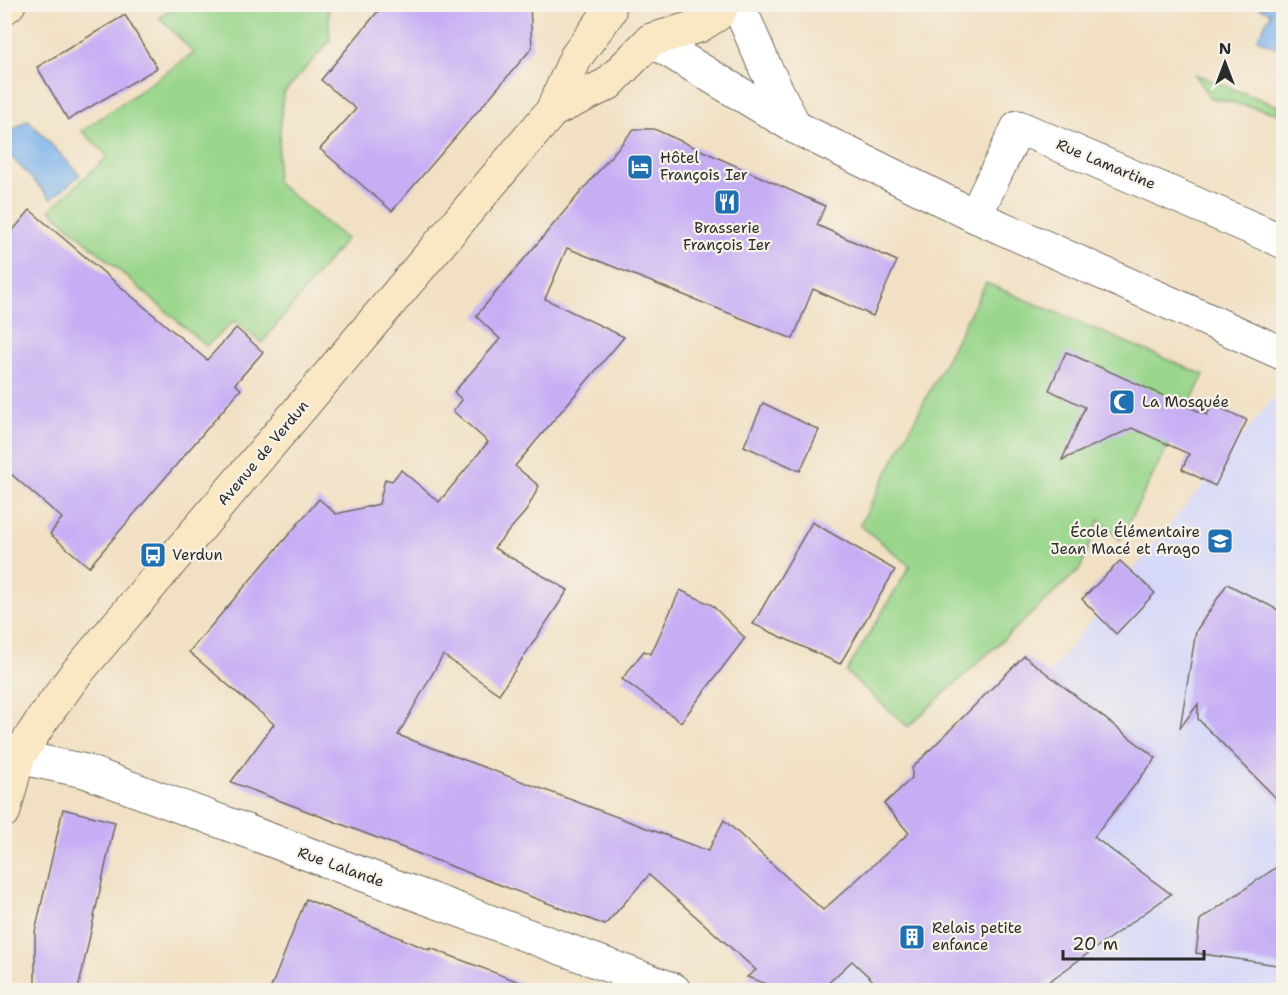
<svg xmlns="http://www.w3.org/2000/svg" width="1288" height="995" viewBox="0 0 1288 995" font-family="'Shantell Sans',sans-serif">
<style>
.built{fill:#d5d8f9}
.green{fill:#99d68b;stroke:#62805b;stroke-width:1.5}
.water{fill:#7db3ec;stroke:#546f8c;stroke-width:1.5}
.building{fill:#c6aef5}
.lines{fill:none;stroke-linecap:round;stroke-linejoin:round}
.minor-casing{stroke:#706a60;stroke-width:35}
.secondary-casing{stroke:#706a60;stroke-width:35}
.minor{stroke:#fff;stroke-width:33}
.secondary{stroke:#fae7c3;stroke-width:33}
.labels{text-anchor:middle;stroke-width:4.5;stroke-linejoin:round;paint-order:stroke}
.poi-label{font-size:15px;fill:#2b2b2b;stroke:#f7f3e8;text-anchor:start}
.street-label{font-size:15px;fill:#2b2b2b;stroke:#f7f3e8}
</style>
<rect width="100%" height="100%" fill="#f7f3e8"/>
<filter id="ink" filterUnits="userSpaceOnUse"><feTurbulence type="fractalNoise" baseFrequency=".0167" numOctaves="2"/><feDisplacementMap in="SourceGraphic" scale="12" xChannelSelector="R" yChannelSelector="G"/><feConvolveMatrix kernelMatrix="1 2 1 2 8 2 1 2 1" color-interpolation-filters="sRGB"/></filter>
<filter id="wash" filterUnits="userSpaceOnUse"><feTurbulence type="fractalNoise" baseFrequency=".008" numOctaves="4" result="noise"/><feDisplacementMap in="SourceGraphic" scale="24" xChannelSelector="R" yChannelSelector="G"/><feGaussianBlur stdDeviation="1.35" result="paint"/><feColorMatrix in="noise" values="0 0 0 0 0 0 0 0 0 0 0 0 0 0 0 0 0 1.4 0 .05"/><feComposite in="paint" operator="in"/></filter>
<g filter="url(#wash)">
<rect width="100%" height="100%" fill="#f1e0c3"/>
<polygon class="built" points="1283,387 1283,990 800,990 1031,695"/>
<g class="green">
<polygon points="175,4 328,5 330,41 283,94 276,182 346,239 262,343 235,321 206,346 50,210 108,156 82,131 194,53 160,18"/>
<polygon points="1195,74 1283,108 1283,117 1280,114 1209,97"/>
<polygon points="986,283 1204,375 1120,540 1099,520 1080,569 908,727 846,672 910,566 860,525"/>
</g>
<g class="water">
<polygon points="1255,5 1283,5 1283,51 1257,39 1271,13"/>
<polygon points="28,120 80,175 51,199 5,150 5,135"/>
</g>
<g id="blocks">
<g class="building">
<polygon points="384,4 530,4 532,48 392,211 320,149 356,109 321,80"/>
<polygon points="125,15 157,68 68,120 37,67"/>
<polygon points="634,129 654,129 825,206 817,225 897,261 873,316 813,289 793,339 567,248 545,299 624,337 515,466 539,486 526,511 494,548 568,590 499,694 443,655 398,735 708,851 724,820 823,910 909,833 884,804 912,778 912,768 1024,656 1156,758 1094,837 1171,894 1037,990 883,990 852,961 821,990 783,990 747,977 756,970 649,875 605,925 231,782 274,724 189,652 319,499 336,514 379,504 385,479 392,481 401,470 439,502 488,442 453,411 462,400 454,392 500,339 476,316"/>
<polygon points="30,210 207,360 236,328 263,352 235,384 241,389 89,567 50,534 62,518 4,468 4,241"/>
<polygon points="1066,352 1207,415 1212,404 1247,420 1215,486 1182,469 1189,454 1132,428 1062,460 1085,407 1049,390"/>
<polygon points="763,403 819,430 800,471 744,446"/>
<polygon points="812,522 895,570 840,664 753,624"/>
<polygon points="1120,561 1155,593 1116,634 1082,599"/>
<polygon points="1227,584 1284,613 1284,806 1198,719 1198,704 1180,728 1196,631"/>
<polygon points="680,590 712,605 745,638 681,722 622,679 644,651 651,654"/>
<polygon points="63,809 115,822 78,990 35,990 35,932"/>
<polygon points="1284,862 1284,966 1196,953 1200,920"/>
<polygon points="306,899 429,950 430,948 532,987 531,990 270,990"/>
</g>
</g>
</g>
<g filter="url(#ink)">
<use href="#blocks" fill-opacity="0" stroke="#706a60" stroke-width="1.5"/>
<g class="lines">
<defs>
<g id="minor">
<polyline points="738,4 765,67 795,127"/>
<polyline points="651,40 795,127 975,216 1284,354"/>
<polyline points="975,216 1018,127 1284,242"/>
<polyline points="18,757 85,771 674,990"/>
</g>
<g id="secondary">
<polyline points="4,8 9,4"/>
<polyline points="552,111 608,84 651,40 699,26 718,14 723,4"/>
<polyline points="4,811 18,757 42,720 74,676 552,111 576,57 609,12"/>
</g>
</defs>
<use href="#minor" class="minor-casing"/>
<use href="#secondary" class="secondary-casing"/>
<use href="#minor" class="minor"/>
<use href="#secondary" class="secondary"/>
</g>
</g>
<defs>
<symbol id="hotel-square" viewBox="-11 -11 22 22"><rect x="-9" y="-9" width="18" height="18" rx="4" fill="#1f6fb2" stroke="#f7f3e8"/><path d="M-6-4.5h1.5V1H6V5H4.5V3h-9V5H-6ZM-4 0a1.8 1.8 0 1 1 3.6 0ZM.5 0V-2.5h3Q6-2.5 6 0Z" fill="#fff"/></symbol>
<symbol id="restaurant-square" viewBox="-11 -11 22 22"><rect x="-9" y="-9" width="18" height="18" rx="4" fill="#1f6fb2" stroke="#f7f3e8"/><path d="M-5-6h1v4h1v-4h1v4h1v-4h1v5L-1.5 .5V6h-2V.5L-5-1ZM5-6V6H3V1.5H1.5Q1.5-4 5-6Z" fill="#fff"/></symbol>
<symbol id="mosque-square" viewBox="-11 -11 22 22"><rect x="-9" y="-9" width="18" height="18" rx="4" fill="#1f6fb2" stroke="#f7f3e8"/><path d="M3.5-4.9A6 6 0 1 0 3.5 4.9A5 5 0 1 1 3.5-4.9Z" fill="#fff"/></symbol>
<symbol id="school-square" viewBox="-11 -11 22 22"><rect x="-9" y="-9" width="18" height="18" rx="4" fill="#1f6fb2" stroke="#f7f3e8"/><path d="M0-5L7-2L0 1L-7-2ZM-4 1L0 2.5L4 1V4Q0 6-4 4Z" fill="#fff"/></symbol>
<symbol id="bus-square" viewBox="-11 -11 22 22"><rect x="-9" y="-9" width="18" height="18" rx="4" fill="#1f6fb2" stroke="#f7f3e8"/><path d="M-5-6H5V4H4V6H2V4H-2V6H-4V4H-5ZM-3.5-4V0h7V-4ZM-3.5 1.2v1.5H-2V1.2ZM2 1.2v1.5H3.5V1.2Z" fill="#fff"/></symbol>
<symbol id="building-square" viewBox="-11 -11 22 22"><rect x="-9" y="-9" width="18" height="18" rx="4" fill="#1f6fb2" stroke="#f7f3e8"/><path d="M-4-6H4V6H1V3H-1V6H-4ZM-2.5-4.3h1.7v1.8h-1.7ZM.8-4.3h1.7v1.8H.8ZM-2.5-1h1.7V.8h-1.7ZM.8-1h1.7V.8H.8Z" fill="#fff"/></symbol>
</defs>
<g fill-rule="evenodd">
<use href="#hotel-square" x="625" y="152" width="30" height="30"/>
<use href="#restaurant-square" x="712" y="187" width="30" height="30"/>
<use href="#mosque-square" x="1107" y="387" width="30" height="30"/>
<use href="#school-square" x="1205" y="526" width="30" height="30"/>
<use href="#bus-square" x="138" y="540" width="30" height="30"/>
<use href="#building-square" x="897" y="922" width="30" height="30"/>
</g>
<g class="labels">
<g class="poi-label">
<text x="660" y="163">Hôtel<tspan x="660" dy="17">François Ier</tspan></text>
<text x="727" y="233" text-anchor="middle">Brasserie<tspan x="727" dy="17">François Ier</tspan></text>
<text x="1142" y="407">La Mosquée</text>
<text x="1200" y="537" text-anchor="end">École Élémentaire<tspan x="1200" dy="17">Jean Macé et Arago</tspan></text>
<text x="172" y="560">Verdun</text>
<text x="932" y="933">Relais petite<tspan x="932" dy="17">enfance</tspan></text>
</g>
<g class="street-label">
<text transform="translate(1106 164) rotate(23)" y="5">Rue Lamartine</text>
<text transform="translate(263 453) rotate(-50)" y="5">Avenue de Verdun</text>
<text transform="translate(341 867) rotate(20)" y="5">Rue Lalande</text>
</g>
</g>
<rect width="1288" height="995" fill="none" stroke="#f7f3e8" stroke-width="24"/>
<g transform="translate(1225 63)" stroke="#f7f3e8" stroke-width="4.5" paint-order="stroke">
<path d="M0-4.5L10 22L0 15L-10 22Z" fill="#2b2b2b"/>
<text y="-9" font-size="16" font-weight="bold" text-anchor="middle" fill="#2b2b2b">N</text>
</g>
<path d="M1063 950v9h141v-9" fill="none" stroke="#2b2b2b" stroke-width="3"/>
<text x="1072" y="950" font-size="18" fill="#2b2b2b" stroke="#f7f3e8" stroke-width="4.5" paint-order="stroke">20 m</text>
</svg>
